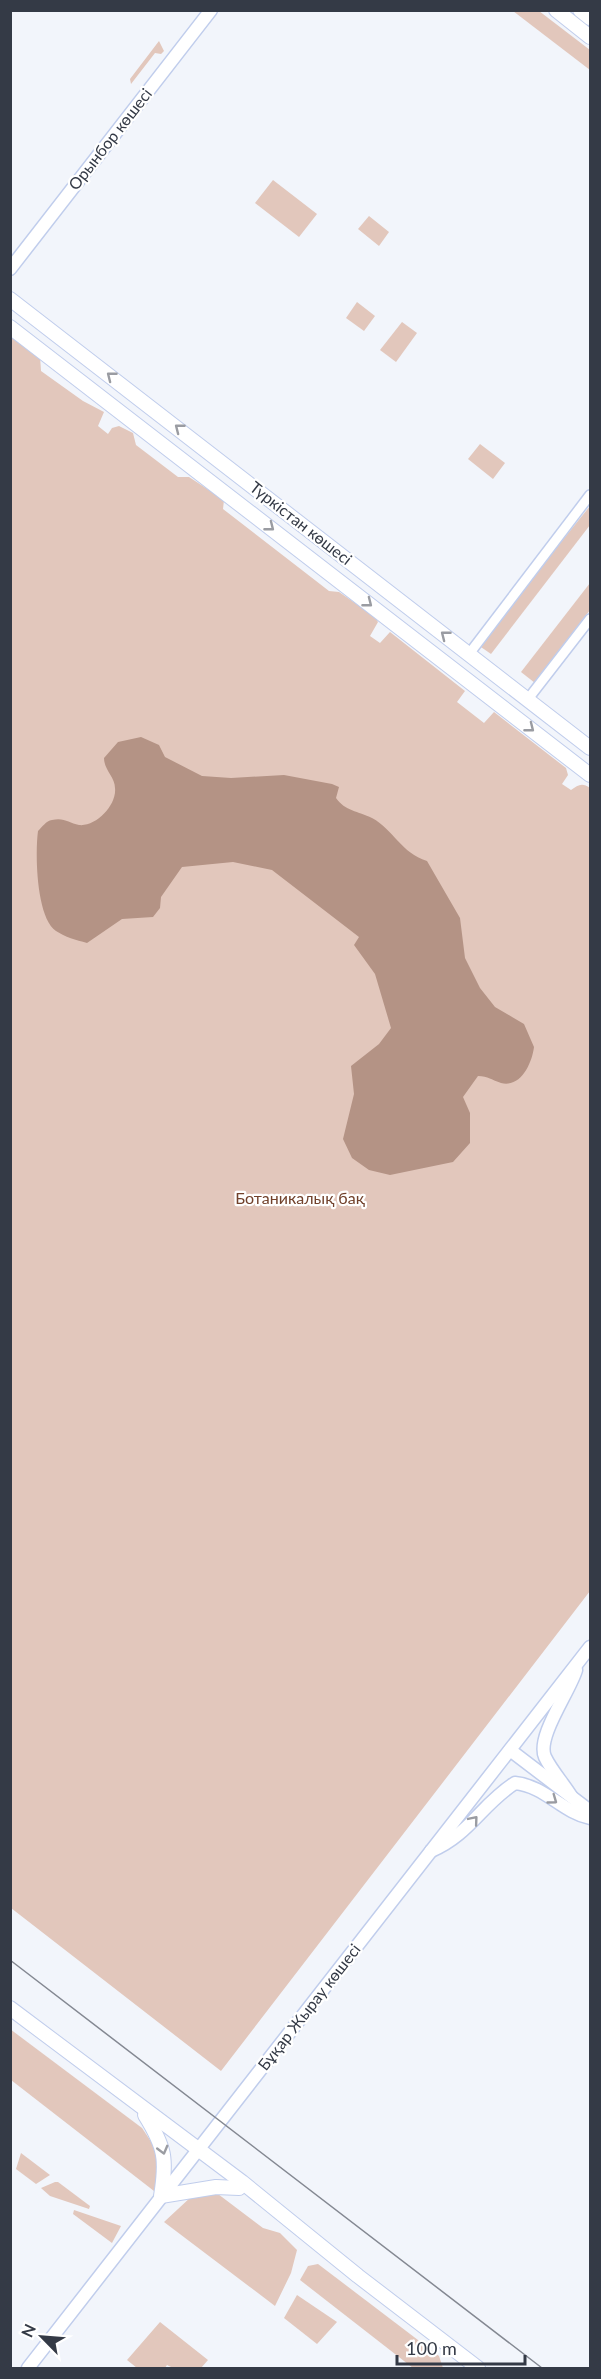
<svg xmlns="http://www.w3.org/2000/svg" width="601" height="2379" viewBox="0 0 601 2379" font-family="Lato,sans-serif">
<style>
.green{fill:#e2c7bc}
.water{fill:#b49385}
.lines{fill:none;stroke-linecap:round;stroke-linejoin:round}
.minor-casing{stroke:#c0cdec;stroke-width:12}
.tertiary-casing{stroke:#c0cdec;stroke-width:15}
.secondary-casing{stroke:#c0cdec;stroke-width:16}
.minor{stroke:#fff;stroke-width:9}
.tertiary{stroke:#fff;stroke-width:12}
.secondary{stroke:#fff;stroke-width:14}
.tram{stroke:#848892;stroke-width:1.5}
.oneway{stroke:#9a9ca2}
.labels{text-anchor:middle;stroke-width:4.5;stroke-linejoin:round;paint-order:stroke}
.street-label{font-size:16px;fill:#343a46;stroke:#fff}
.park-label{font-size:16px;fill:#71412b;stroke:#fff}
</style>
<rect width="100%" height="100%" fill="#f2f5fb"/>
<g class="green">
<polygon points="513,11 539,11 590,50 590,70"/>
<polygon points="159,41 164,51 161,54 155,53 131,84 130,79"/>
<polygon points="273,180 317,214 299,237 255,203"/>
<polygon points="369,216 389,232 379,246 358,229"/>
<polygon points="357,302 375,316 364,331 346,318"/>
<polygon points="402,322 417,333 396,362 380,350"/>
<path d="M10,334L40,356L41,371L83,401L104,412L98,426L108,434L112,428L119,426L133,433L136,445L178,477H189L224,500L223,509L329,591L339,592L374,616L378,622L370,636L380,643L390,632L465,691L457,702L484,723L494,712L566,768L568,775L562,784L571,790C578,785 582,782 590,788V1591L221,2071L11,1908Z"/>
<polygon points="480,444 505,463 493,479 468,459"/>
<polygon points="590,506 590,525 491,654 478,645"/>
<polygon points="590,583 590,610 535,683 521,672"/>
<polygon points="10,2029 142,2128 158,2152 160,2163 154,2191 11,2080"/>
<polygon points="21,2153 50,2175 36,2184 16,2169"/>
<polygon points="55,2182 58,2182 90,2206 89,2209 50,2196 41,2188"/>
<polygon points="218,2194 263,2228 280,2233 297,2250 291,2273 275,2306 164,2222 192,2196"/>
<polygon points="74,2210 121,2226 112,2243 73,2214"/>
<polygon points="318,2264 439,2356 443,2368 413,2368 300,2280 308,2266"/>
<polygon points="297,2295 337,2322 317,2344 284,2318"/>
<polygon points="160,2322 208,2360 201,2368 173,2368 167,2365 165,2368 137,2368 127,2360"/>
</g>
<path class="water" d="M141,737L159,745L165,757L202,776L231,778L284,775L332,784L339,787L336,798C345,811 358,811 372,818C394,830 401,853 427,861L460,918L465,958L480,988L495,1007L524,1024L534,1047C532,1063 521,1088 501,1083C492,1080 488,1076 478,1076L463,1097L470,1113V1143L453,1162L390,1175L369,1170L352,1158L343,1139L354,1094L351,1066L379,1044L391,1028L375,974L354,945L359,937L272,870L233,862L182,867L161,897L160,908L153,917L122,919L87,943C76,940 65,937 56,931C36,917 35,853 38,831C42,827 46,821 52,820C64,817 69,823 79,825C96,827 117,805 115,788C115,777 104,770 104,758L118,742Z"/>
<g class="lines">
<defs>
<g id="minor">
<polyline points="469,654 590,495"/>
<polyline points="528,699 590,619"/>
</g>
<g id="tertiary">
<polyline points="10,269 211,10"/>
<polyline points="510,1750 590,1811"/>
<path d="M571,1796C563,1783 551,1770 545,1757C536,1737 570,1691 576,1670"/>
<path d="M431,1851C469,1835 482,1804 515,1783C545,1786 562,1812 590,1818"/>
<polyline points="28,2368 590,1647"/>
</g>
<g id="secondary">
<polyline points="556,10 590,37"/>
<polyline points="580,10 590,18"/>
<polyline points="10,299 590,748"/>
<polyline points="10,327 590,775"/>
<polyline points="10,2008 242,2182 358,2276 478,2368"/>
<path d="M145,2115C165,2147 167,2159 161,2196L216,2187L239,2188"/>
</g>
</defs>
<use href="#minor" class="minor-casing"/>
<use href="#tertiary" class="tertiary-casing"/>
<use href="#secondary" class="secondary-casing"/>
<use href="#minor" class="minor"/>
<use href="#tertiary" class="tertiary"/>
<use href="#secondary" class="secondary"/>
<polyline class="tram" points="10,1960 542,2368"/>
</g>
<defs><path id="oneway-chevron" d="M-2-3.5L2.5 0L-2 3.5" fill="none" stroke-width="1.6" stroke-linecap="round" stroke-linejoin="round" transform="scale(1.5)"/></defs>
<g class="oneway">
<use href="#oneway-chevron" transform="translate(111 376) rotate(-142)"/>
<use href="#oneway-chevron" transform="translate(179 428) rotate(-142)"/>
<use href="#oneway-chevron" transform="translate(270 527) rotate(38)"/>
<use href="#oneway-chevron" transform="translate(368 603) rotate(38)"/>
<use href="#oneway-chevron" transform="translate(445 635) rotate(-142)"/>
<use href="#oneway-chevron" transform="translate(530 728) rotate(38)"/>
<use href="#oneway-chevron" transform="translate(553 1800) rotate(36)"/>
<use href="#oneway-chevron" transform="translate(474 1820) rotate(-50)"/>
<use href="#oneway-chevron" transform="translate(163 2150) rotate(75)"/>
</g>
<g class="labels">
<g class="street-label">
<text transform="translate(110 139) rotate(-52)" y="6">Орынбор көшесі</text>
<text transform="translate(301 523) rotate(38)" y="6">Түркістан көшесі</text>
<text transform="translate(309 2007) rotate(-52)" y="6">Бұқар Жырау көшесі</text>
</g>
<g class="park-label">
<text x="300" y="1204">Ботаникалық бақ</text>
</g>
</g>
<rect width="601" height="2379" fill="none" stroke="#343a46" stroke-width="24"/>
<g transform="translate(42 2337) rotate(295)" stroke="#ffffff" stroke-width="4.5" paint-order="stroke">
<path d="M0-4.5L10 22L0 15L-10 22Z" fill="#343a46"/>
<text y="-9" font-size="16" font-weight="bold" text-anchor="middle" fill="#343a46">N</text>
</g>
<path d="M397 2355v9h128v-9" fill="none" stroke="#343a46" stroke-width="3"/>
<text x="406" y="2355" font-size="18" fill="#343a46" stroke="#ffffff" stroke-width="4.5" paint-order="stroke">100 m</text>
</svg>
